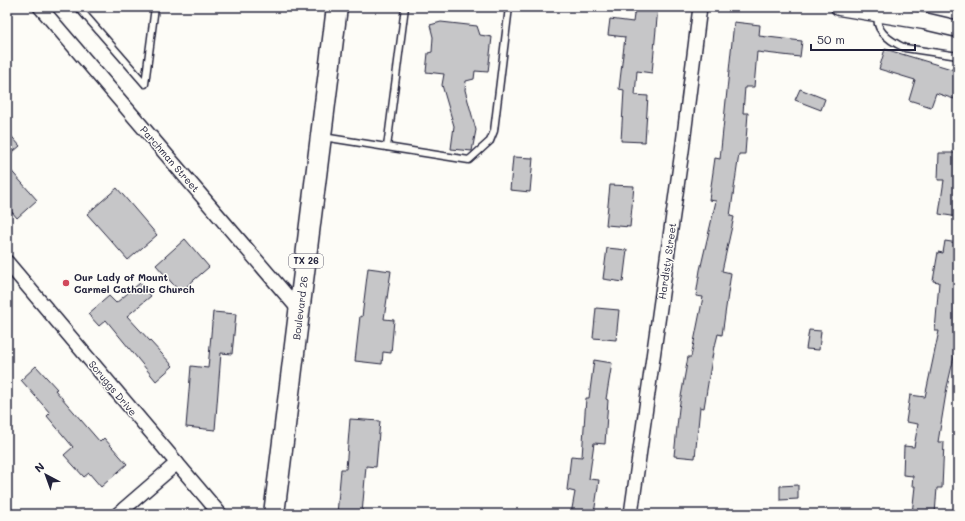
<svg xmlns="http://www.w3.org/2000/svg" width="965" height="521" viewBox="0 0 965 521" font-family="Mali,sans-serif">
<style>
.building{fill:#c6c6c8;stroke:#22223b}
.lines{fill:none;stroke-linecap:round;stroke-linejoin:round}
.service-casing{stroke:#22223b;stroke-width:9}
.minor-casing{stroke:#22223b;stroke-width:16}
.tertiary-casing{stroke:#22223b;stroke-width:19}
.primary-casing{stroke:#22223b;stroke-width:23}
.service{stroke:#fdfcf7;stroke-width:6}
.minor{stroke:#fdfcf7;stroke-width:13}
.tertiary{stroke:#fdfcf7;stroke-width:16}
.primary{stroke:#fdfcf7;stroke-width:20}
.poi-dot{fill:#d1495b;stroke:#fdfcf7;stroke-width:1.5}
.labels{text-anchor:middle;stroke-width:3;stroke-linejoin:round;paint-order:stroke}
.shield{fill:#fdfcf7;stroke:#646373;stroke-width:1}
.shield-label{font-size:9px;font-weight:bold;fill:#22223b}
.street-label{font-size:10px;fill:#22223b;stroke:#fdfcf7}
.poi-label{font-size:10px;font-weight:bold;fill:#22223b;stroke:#fdfcf7;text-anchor:start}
</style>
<rect width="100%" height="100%" fill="#fdfcf7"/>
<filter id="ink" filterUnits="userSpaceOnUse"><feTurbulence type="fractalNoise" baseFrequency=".025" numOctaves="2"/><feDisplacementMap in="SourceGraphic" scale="8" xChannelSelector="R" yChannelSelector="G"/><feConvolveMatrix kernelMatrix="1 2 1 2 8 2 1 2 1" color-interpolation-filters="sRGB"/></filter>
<g filter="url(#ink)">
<g class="building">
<polygon points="635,7 658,7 652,73 637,71 635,95 648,96 645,142 621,141 624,90 619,89 625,37 608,35 610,19 633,22"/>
<polygon points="441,22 477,26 480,35 492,37 488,72 475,71 474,79 466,81 465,90 476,130 472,151 451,149 454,126 442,85 444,74 426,72 428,53 432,52 433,37 430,25"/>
<polygon points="734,22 760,25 759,36 802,41 800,57 757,52 754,87 745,87 743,113 748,113 745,154 739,154 730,216 734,217 722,271 731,273 722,335 718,334 715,346 714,346 704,408 700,407 695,458 674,456 679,408 688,357 691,357 703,297 696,296 700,270 716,201 709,200 715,158 720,159"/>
<polygon points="885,49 958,71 958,86 954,99 936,93 931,107 909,100 915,80 879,69"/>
<polygon points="800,89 825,99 821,110 795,100"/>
<polygon points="7,131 20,146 7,157"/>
<polygon points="939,153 958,153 958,217 939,214 944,180 938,180"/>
<polygon points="513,157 533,158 530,192 510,190"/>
<polygon points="7,166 37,200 17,218 7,206"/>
<polygon points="610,185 634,186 630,227 606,225"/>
<polygon points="117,188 157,235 128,260 87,214"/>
<polygon points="185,239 209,267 180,292 156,265"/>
<polygon points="945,241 958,243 958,299 954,339 958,340 947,387 938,442 944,442 942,488 937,488 935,514 912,514 915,486 912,486 913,476 903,475 904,446 914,447 918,424 906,422 910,395 925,397 939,331 935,331 939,282 933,281 938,252 943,253"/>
<polygon points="607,248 627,250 623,282 603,279"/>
<polygon points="368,268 391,271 384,319 394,320 391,353 383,352 382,364 355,361 360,316 362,317"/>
<polygon points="140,283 151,296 127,316 173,366 156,381 106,320 99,326 88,314 109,296 116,303"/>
<polygon points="596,308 619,310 616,340 593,338"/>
<polygon points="213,312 236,314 232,354 221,353 215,430 186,427 191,366 208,368"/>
<polygon points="809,330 821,331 819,350 806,349"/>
<polygon points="594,360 612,363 606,399 608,400 605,444 594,443 589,479 599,480 594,514 571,514 575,492 567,490 571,456 582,457 586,398 589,398"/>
<polygon points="36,366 57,389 55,390 100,442 104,438 127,464 101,487 89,473 84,477 64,455 73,447 47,416 50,413 21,380"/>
<polygon points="350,419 380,421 376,467 366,466 362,514 337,514 341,469 346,469"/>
<polygon points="798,485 798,499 780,500 780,486"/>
</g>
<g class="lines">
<defs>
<g id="service">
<polyline points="78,7 145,84 155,7"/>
<path d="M878,15C874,31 892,42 905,48L958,56"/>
<polyline points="323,137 469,160 490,141 494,131 509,7"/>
<polyline points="387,147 405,7"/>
</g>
<g id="minor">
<polyline points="40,7 300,311"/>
<polyline points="7,262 220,514"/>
<polyline points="118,514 177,463"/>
<polyline points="631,514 682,151 700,7"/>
</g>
<polyline id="tertiary" points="839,7 924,21 958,29"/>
<polyline id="primary" points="274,514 337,7"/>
</defs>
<use href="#service" class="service-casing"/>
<use href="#minor" class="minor-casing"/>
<use href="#tertiary" class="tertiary-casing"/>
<use href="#primary" class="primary-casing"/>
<use href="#service" class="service"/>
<use href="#minor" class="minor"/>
<use href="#tertiary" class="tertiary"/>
<use href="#primary" class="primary"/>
</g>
</g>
<circle class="poi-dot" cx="66" cy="283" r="4"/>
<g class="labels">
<rect class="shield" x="289" y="254" width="34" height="14" rx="3"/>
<g class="shield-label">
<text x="306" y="264">TX 26</text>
</g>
<g class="street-label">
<text transform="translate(170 159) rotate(49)" y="4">Parchman Street</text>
<text transform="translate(667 261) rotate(-82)" y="4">Hardisty Street</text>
<text transform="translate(300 308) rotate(-83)" y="4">Boulevard 26</text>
<text transform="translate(113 388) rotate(50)" y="4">Scruggs Drive</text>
</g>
<g class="poi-label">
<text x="74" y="281">Our Lady of Mount<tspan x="74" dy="12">Carmel Catholic Church</tspan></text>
</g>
</g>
<rect width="965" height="521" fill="none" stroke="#fdfcf7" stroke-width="24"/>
<rect x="12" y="12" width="941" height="497" fill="none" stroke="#22223b" stroke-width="1.5" filter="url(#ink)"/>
<g transform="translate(46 475) rotate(319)" stroke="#fdfcf7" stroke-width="3" paint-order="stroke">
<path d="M0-3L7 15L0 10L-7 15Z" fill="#22223b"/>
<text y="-6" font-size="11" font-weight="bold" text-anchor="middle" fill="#22223b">N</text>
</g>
<path d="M811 44v6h104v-6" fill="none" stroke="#22223b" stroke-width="2"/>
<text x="817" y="44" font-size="12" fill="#22223b" stroke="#fdfcf7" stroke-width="3" paint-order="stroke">50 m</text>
</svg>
